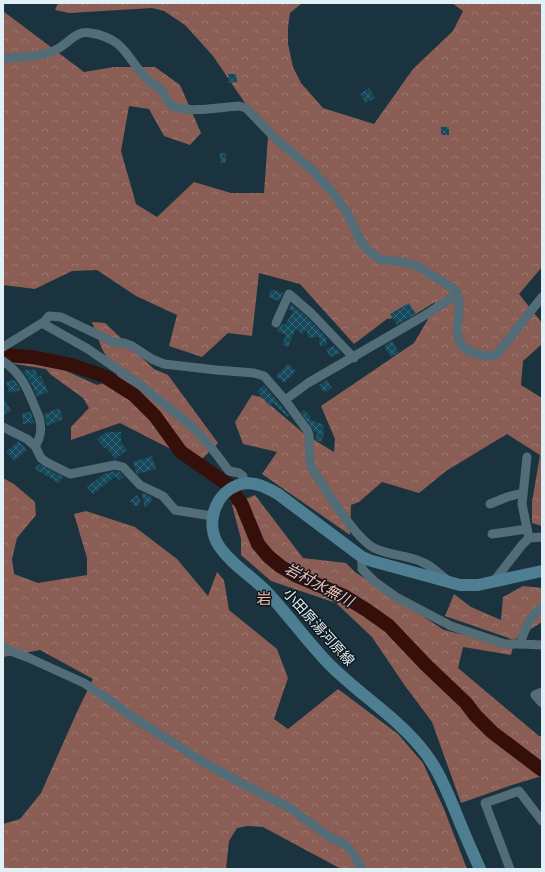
<svg xmlns="http://www.w3.org/2000/svg" width="545" height="872" viewBox="0 0 545 872" font-family="'IBM Plex Serif','Noto Sans JP',serif">
<style>
.forest{fill:url(#forest-crowns)}
.lines{fill:none;stroke-linecap:round;stroke-linejoin:round}
.river{stroke:#35100b;stroke-width:14}
.building{fill:url(#building-cross-hatch)}
.street{stroke:#526d78;stroke-width:9}
.secondary{stroke:#4e7e91;stroke-width:12}
.labels{text-anchor:middle;stroke-width:3;stroke-linejoin:round;paint-order:stroke}
.street-label{font-size:14px;fill:#e1eff6;stroke:#0e191e}
.water-label{font-size:15px;font-style:italic;fill:#fdbfb4;stroke:#0e191e}
.neighbourhood-label{font-size:15px;fill:#f5b3a7;stroke:#0e191e}
</style>
<defs>
<pattern id="forest-crowns" width="20" height="18" patternUnits="userSpaceOnUse"><rect width="20" height="18" fill="#8a5d55"/><path d="M2 6a3 3 0 1 1 6 0M12 15a3 3 0 1 1 6 0" fill="none" stroke="#9a756e"/></pattern>
<pattern id="building-cross-hatch" width="8" height="8" patternUnits="userSpaceOnUse"><rect width="8" height="8" fill="#16485c"/><path d="M0 0l8 8M0 8l8-8" fill="none" stroke="#386374"/></pattern>
</defs>
<rect width="100%" height="100%" fill="#1a333e"/>
<g class="forest">
<polygon points="58,3 302,3 290,13 288,27 288,44 293,67 301,83 323,108 374,124 413,69 453,31 463,11 452,3 542,3 542,267 519,294 542,323 542,344 523,361 521,385 542,398 542,526 532,523 532,502 540,455 507,434 446,471 419,493 382,482 359,502 351,505 350,535 262,474 277,452 243,444 235,422 252,395 261,397 303,433 334,452 335,439 321,406 414,343 427,321 435,302 414,315 387,319 354,344 300,284 259,273 252,336 228,333 202,357 169,346 177,315 136,296 97,270 72,271 35,289 3,285 3,11 84,72 114,67 155,67 180,85 201,133 190,145 164,136 149,109 129,106 121,151 136,204 157,217 194,182 231,193 264,193 268,137 213,56 185,25 164,11 152,8 69,13 55,10"/>
<polygon points="92,322 105,323 154,369 168,375 218,443 198,463 120,423 71,440 71,427 89,408 83,398 50,374 46,369 3,362 3,357 55,366 97,385 119,378 102,349"/>
<polygon points="3,478 14,484 35,502 36,515 17,538 12,559 14,574 38,583 87,575 87,558 74,514 86,511 135,527 177,559 208,596 217,572 224,580 229,610 277,649 288,678 274,719 288,729 338,689 398,734 423,763 444,809 467,869 341,869 263,827 248,826 237,828 229,841 226,869 3,869 3,824 20,819 41,793 77,712 93,679 40,650 3,657"/>
<polygon points="255,495 303,558 346,563 355,572 444,630 513,647 511,655 463,647 458,668 539,736 542,736 542,776 512,785 461,803 432,722 403,683 372,637 336,603 271,581 241,555 241,539 232,505"/>
<polygon points="523,586 542,588 542,622 514,640 445,616 454,594 471,607 501,620 503,597"/>
</g>
<g class="lines">
<polyline class="river" points="3,355 32,357 72,365 104,376 134,395 155,416 181,452 230,486 242,505 258,544 268,556 280,566 295,575 344,596 368,611 389,626 426,665 466,703 475,715 492,732 542,770"/>
</g>
<g class="building">
<polygon points="228,74 236,74 237,82 228,83"/>
<polygon points="369,88 375,98 366,103 360,94"/>
<rect x="441" y="127" width="8" height="8"/>
<rect x="220" y="153" width="6" height="10"/>
<polygon points="271,289 283,293 279,301 268,297"/>
<polygon points="409,303 416,314 397,325 390,314"/>
<polygon points="291,304 308,318 326,337 327,345 320,346 319,337 308,338 307,330 302,334 296,328 288,347 282,345 286,335 277,331 282,324 285,325 293,312 289,309"/>
<polygon points="392,341 399,353 391,357 384,346"/>
<polygon points="334,346 341,353 330,357 326,349"/>
<polygon points="288,364 296,371 284,383 276,376"/>
<polygon points="27,369 29,371 34,369 39,377 41,376 48,392 37,397 31,383 23,371"/>
<polygon points="14,380 21,390 9,393 6,382"/>
<polygon points="327,380 332,388 324,393 319,385"/>
<polygon points="264,385 289,415 287,417 274,403 269,406 257,391"/>
<polygon points="3,396 11,411 3,416"/>
<polygon points="59,408 63,419 47,426 44,414"/>
<polygon points="304,409 311,417 309,419 324,425 322,430 325,431 321,442 315,440 317,433 314,432 301,412"/>
<polygon points="31,412 34,423 23,424 22,413"/>
<polygon points="106,432 121,432 121,442 127,450 115,459 106,447 104,448 97,439"/>
<polygon points="18,441 27,450 14,461 6,452"/>
<polygon points="152,456 156,469 137,474 136,472 133,462"/>
<polygon points="38,464 63,477 59,483 35,469"/>
<polygon points="115,471 120,472 124,477 118,480 116,476 93,494 87,487 103,475 103,474"/>
<polygon points="143,493 150,496 153,500 145,508 142,494"/>
<polygon points="137,495 141,502 136,507 130,501"/>
</g>
<g class="lines">
<g class="street">
<path d="M3,58C22,57 43,58 59,48C70,42 76,30 91,33C125,39 126,57 146,78C150,83 158,86 162,91C167,97 167,105 175,107C189,113 222,107 239,106L246,108L273,136L313,171L335,195L346,211L362,243L371,253L380,259L407,263L419,267L454,289C470,311 440,342 476,354C484,356 489,357 497,354L542,297"/>
<path d="M43,323L49,316L61,317L105,338L113,342L124,343L132,346L152,359L164,364L216,370L254,373L264,376L285,400L307,430L309,435L310,462L314,472C328,492 354,537 374,548C390,556 409,555 424,563C432,566 439,574 446,579"/>
<polyline points="276,323 289,294 312,314 354,358"/>
<polyline points="3,347 42,323 88,349 139,384 193,427 210,446 229,471 239,473 243,476 243,484"/>
<path d="M3,361C25,376 29,394 39,417C42,427 41,438 35,446"/>
<polyline points="285,400 308,383 422,317 458,294"/>
<polyline points="3,427 27,439 35,446 41,458 46,462 70,474 115,465 123,467 140,485 163,496 175,510 212,516"/>
<polyline points="527,457 522,504 529,538"/>
<polyline points="490,504 507,497 523,493"/>
<polyline points="492,534 527,529"/>
<polyline points="362,557 362,569 375,582 396,597 451,626 505,644 520,644"/>
<polyline points="494,581 522,545 529,538 542,537"/>
<path d="M542,608C530,614 524,632 520,644L542,645"/>
<polyline points="3,648 29,658 84,683 105,697 131,716 210,766 254,790 290,808 328,836 346,845 355,856 362,869"/>
<polyline points="542,692 535,695 542,703"/>
<polyline points="510,869 485,803 519,791 542,821"/>
</g>
<path class="secondary" d="M480,869C471,849 462,828 454,808C446,789 438,770 426,754C400,719 361,696 330,665C307,642 288,614 265,590C250,575 231,564 219,546C205,525 214,494 238,485C252,480 266,487 278,494L362,557L372,561L460,585H478L542,571"/>
</g>
<g class="labels">
<g class="street-label">
<text transform="translate(319 627) rotate(48)" y="5">小田原湯河原線</text>
</g>
<g class="water-label">
<text transform="translate(319 585) rotate(28)" y="5">岩村水無川</text>
</g>
<g class="neighbourhood-label">
<text x="264" y="604">岩</text>
</g>
</g>
<rect width="545" height="872" fill="none" stroke="#e1eff6" stroke-width="8"/>
</svg>
